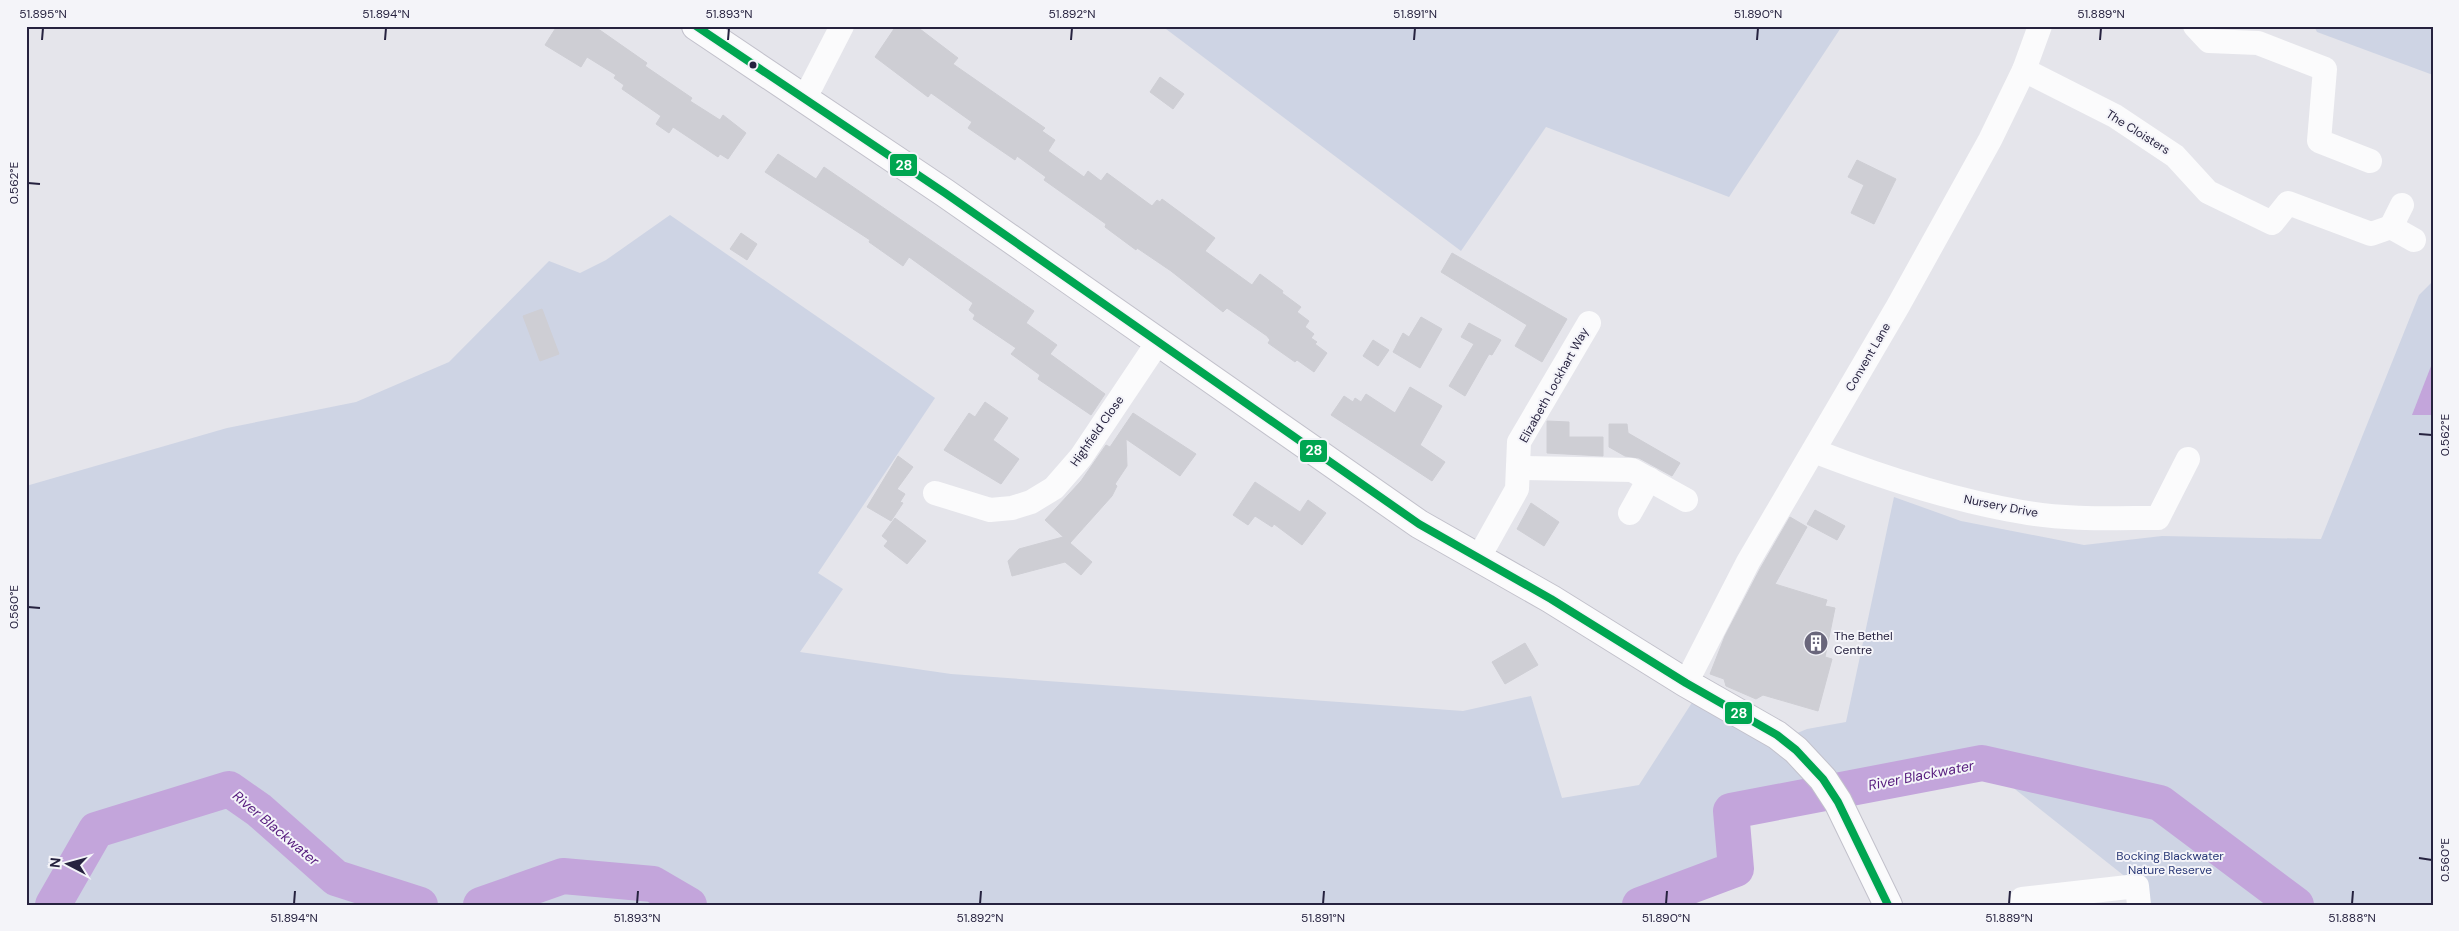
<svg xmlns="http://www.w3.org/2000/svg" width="2459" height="931" viewBox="0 0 2459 931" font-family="'DM Sans',sans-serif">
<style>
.green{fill:#ced4e4}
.water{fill:#c3a5db}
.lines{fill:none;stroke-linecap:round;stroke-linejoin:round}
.river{stroke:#c3a5db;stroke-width:36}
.building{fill:#ceced4;stroke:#ceced4}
.secondary-casing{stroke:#c2c1cb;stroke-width:30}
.minor{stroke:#fbfbfc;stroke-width:24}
.secondary{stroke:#fbfbfc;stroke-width:28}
.bus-1-casing{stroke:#f4f4f9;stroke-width:11}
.bus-1{stroke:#00a651;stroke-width:8}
.ticks{fill:none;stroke:#26223f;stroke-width:2}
.bus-dot{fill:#26223f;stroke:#f4f4f9;stroke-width:2}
.labels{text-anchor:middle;stroke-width:4;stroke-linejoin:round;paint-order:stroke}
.street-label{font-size:12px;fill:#26223f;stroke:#f4f4f9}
.poi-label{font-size:12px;fill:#26223f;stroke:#f4f4f9;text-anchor:start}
.park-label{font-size:12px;fill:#2a3977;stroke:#f4f4f9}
.water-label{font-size:14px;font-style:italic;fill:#551a7d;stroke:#f4f4f9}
.line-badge{stroke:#f4f4f9;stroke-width:2}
.badge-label{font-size:14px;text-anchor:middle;font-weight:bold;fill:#fff}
.neatline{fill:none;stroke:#26223f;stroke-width:2}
.ticks-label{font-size:12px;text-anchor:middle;fill:#26223f}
</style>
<rect width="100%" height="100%" fill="#e5e5eb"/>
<g class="green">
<polygon points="1162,26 1842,26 1729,197 1546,127 1461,251"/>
<polygon points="2314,26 2433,26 2433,75 2317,32"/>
<polygon points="670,215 935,398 818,573 843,589 800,652 951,674 1463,711 1531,696 1562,798 1639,785 1693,701 1778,741 1807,729 1846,722 1894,497 1961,521 2084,545 2162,536 2321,539 2419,295 2433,281 2433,905 2142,905 2137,886 1982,763 1731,811 1736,869 1640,905 26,905 26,486 227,428 356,402 449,362 549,261 580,273 606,260"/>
</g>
<polygon class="water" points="2433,361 2433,415 2412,415"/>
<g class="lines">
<g class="river">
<polyline points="53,905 96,830 229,789 259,810 336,878 420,905"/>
<polyline points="481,905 563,876 653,884 689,905"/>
<polyline points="1640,905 1736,869 1731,811 1982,763 2160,803 2296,905"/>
</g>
</g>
<g class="building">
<polygon points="557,26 594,26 647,63 645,66 692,98 690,101 720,120 723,115 746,133 728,159 720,154 718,157 673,127 669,133 656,124 661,116 622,89 624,85 614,78 616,75 587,57 581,67 545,45"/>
<polygon points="896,26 916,26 958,58 953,64 1045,128 1042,131 1055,140 1048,151 1084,177 1088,171 1101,181 1107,173 1152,206 1157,200 1160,202 1162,199 1215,238 1205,251 1252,285 1260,274 1283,291 1282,293 1301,307 1297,312 1309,321 1305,327 1314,334 1311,338 1317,342 1315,344 1327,353 1314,372 1297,360 1295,362 1268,343 1270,340 1267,336 1227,308 1223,312 1171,271 1137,248 1136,250 1105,227 1106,224 1044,180 1046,177 1017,156 1015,160 968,128 972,122 931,93 928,97 875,57"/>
<polygon points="1160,77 1184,94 1173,109 1150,92"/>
<polygon points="778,154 816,179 824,167 1034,311 1026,323 1057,345 1050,354 1105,394 1091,415 1038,379 1040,375 1011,354 1016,348 973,319 975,315 969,310 973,303 909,257 903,266 869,242 870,240 765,172"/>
<polygon points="1857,160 1896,179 1874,224 1851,213 1864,185 1848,177"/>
<polygon points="741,233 757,244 747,260 730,249"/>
<polygon points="1452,253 1567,319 1542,362 1515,346 1527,325 1441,272"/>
<polygon points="542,309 559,354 540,361 523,316"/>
<polygon points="1421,317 1442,329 1420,368 1393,352 1403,333 1409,337"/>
<polygon points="1469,323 1501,340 1492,355 1489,354 1465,396 1449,386 1474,344 1461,337"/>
<polygon points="1373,340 1389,350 1378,366 1363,356"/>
<polygon points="1410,387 1442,406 1420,445 1445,462 1432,481 1331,415 1344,396 1353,402 1355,398 1361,402 1366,394 1395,413"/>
<polygon points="985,402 1008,418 993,440 1019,459 1001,484 944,450 969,413 975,417"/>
<polygon points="1133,413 1196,454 1180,476 1126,439 1127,466 1115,484 1117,486 1112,496 1070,543 1045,520 1081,481 1106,445 1110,447"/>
<polygon points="1547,421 1569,422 1569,437 1603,437 1603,456 1547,453"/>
<polygon points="1609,424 1627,424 1628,433 1680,463 1672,476 1639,458 1625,456 1609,447"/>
<polygon points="898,456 913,467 897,489 905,494 900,502 903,503 891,521 867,507"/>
<polygon points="1255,482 1300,512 1308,500 1326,513 1302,545 1274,524 1272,527 1255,516 1248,525 1233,515"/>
<polygon points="1531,503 1559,522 1544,546 1517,529"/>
<polygon points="1815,510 1845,526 1837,540 1807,524"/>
<polygon points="1790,517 1807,527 1775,584 1827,600 1825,606 1835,608 1825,657 1832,659 1818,711 1763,695 1756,699 1726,686 1724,679 1710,674 1725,636 1760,569"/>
<polygon points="895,518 926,541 907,564 884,546 888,541 882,536"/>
<polygon points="1063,537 1092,562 1081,575 1065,562 1012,576 1008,561 1019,549"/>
<polygon points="1525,643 1538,665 1505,684 1492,662"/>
</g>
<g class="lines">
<defs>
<polyline id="secondary" points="696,26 945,193 1419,524 1551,599 1686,683 1777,735 1796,750 1823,779 1838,802 1888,905"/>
</defs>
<use href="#secondary" class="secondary-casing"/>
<g class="minor">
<polyline points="2195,26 2209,41 2258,43 2325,69 2319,141 2370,161"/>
<polyline points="2024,70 2115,116 2175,156 2208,192 2272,223 2288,203 2371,234 2391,227 2414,240"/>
<polyline points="805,98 842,26"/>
<polyline points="2391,227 2402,205"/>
<path d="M1814,451C1881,477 1951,500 2022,512C2066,520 2113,518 2158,518L2188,459"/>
<polyline points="1518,468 1632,470 1686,500"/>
<polyline points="935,493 990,510 1012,508 1031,502 1054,488 1081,457 1158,342"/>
<polyline points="1630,513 1649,479"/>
<polyline points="1479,557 1517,489 1519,442 1589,323"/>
<polyline points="1686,683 1748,562 1898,306 1990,140 2024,70 2040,26"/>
<polyline points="2023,905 2022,899 2137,886 2139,905"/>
</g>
<use href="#secondary" class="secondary"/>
<defs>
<polyline id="bus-1" points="696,26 945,193 1419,524 1551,599 1686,683 1777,735 1796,750 1823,779 1838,802 1888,905"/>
</defs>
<use href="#bus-1" class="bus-1-casing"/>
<use href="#bus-1" class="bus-1"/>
</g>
<path class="ticks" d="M42,40L43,28M385,40L386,28M728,40L729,28M1071,40L1072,28M1414,40L1415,28M1757,40L1758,28M2100,40L2101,28M28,183L40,184M2419,434L2432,435M28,607L40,608M2419,858L2432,860M294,904L295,891M637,904L638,891M980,904L981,891M1323,904L1324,891M1666,904L1667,891M2009,904L2010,891M2352,904L2353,891"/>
<defs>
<symbol id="building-disc" viewBox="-11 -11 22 22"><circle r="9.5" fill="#69667b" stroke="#f4f4f9"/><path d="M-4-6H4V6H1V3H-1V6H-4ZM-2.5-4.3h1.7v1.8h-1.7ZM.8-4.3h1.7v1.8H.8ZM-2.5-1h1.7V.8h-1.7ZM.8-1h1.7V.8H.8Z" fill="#fff"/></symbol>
</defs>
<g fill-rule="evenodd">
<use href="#building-disc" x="1802" y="629" width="28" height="28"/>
</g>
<circle class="bus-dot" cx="753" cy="65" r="4.5"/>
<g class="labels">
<g class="street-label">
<text transform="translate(2138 132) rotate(32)" y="4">The Cloisters</text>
<text transform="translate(1868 357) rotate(-60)" y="4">Convent Lane</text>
<text transform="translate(1554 385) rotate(-61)" y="4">Elizabeth Lockhart Way</text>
<text transform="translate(1097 431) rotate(-55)" y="4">Highfield Close</text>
<text transform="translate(2001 506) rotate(11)" y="4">Nursery Drive</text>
</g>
<g class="poi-label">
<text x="1834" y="640">The Bethel<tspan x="1834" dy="14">Centre</tspan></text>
</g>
<g class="park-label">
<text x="2170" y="860">Bocking Blackwater<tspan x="2170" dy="14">Nature Reserve</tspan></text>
</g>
<g class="water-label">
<text transform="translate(1921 775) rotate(-11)" y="5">River Blackwater</text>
<text transform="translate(276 828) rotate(40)" y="5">River Blackwater</text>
</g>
</g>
<g class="line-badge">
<rect x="889" y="153" width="29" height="24" rx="5" fill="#00a651"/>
<rect x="1299" y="439" width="29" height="24" rx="5" fill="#00a651"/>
<rect x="1724" y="701" width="29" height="24" rx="5" fill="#00a651"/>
</g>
<g class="badge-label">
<text x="904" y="170">28</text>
<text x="1314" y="455">28</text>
<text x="1739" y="718">28</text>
</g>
<rect width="2459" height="931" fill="none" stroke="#f4f4f9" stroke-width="55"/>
<g transform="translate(68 864) rotate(276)" stroke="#f4f4f9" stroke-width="4" paint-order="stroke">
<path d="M0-4L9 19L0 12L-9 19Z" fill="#26223f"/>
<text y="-8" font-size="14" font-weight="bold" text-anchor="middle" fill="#26223f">N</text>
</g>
<rect x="28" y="28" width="2404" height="876" class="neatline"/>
<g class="ticks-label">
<text x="43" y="18">51.895°N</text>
<text x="386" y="18">51.894°N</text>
<text x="729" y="18">51.893°N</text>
<text x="1072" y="18">51.892°N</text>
<text x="1415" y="18">51.891°N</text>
<text x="1758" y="18">51.890°N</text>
<text x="2101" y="18">51.889°N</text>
<text transform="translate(14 183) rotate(-90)" y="4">0.562°E</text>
<text transform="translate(2445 435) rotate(-90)" y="4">0.562°E</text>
<text transform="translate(14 607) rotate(-90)" y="4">0.560°E</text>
<text transform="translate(2445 860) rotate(-90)" y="4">0.560°E</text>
<text x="294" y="922">51.894°N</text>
<text x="637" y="922">51.893°N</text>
<text x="980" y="922">51.892°N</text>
<text x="1323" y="922">51.891°N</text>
<text x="1666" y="922">51.890°N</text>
<text x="2009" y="922">51.889°N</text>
<text x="2352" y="922">51.888°N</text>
</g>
</svg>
